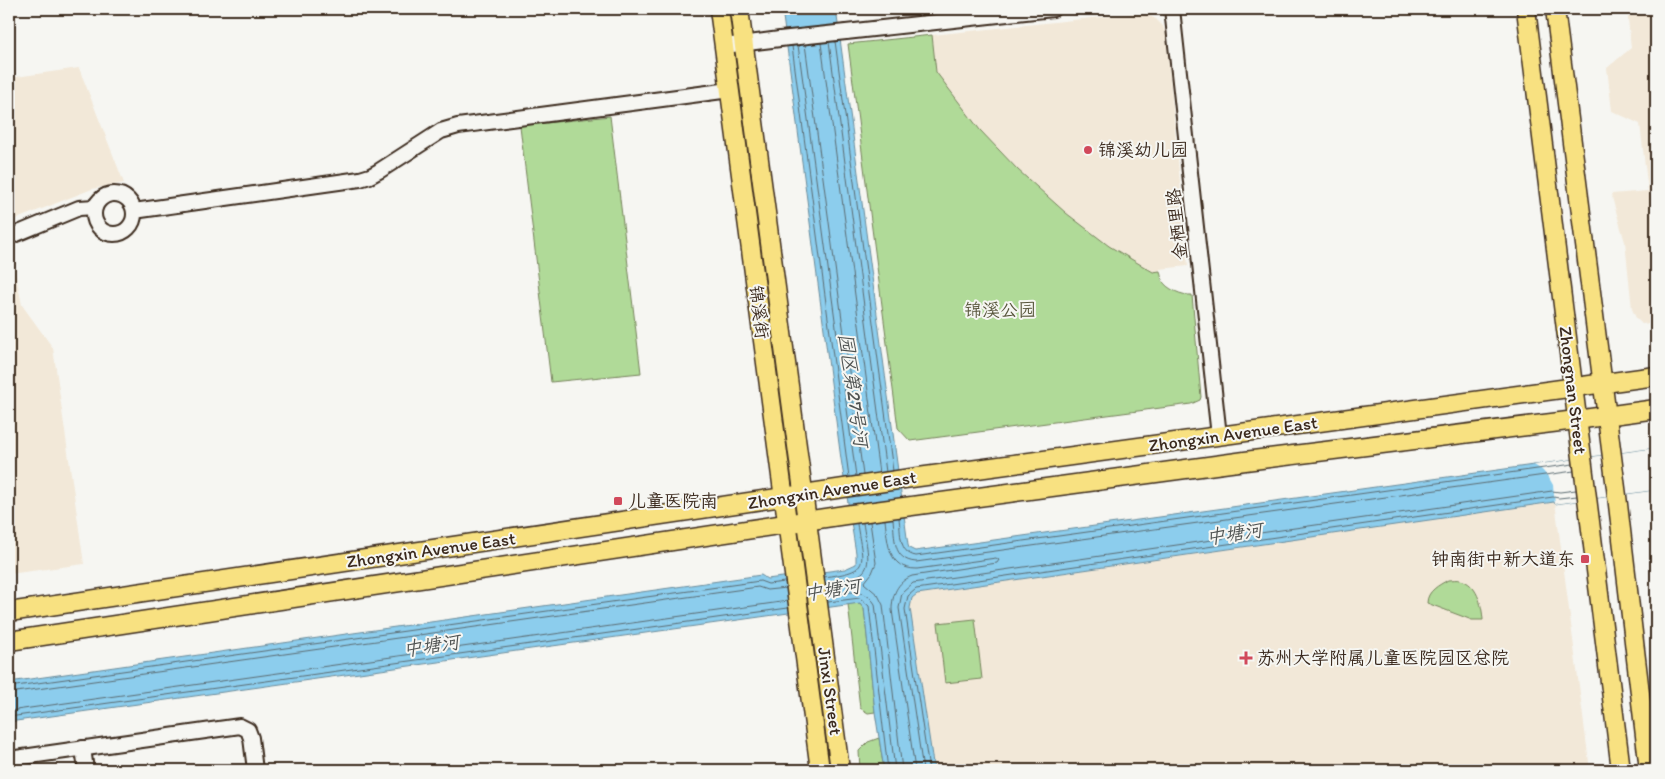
<svg xmlns="http://www.w3.org/2000/svg" width="1665" height="779" viewBox="0 0 1665 779" font-family="Itim,'LXGW WenKai TC',sans-serif">
<style>
.built{fill:#f2e8d8}
.green{fill:#b0da98;stroke:#76825b}
.water{fill:#8ccded;stroke:#6c8c9a}
.pier{fill:#f6f6f2}
.lines{fill:none;stroke-linecap:round;stroke-linejoin:round}
.shore{stroke:#5b6b71;stroke-width:1}
.minor-casing{stroke:#3b2a1e;stroke-width:18}
.major-casing{stroke:#3b2a1e;stroke-width:21}
.minor{stroke:#f6f6f2;stroke-width:14}
.major{stroke:#f8e181;stroke-width:18}
.minor-bridge-casing{stroke:#3b2a1e;stroke-width:18;stroke-linecap:butt}
.minor-bridge{stroke:#f6f6f2;stroke-width:14}
.poi-dot{fill:#d1495b;stroke:#f6f6f2;stroke-width:2}
.labels{text-anchor:middle;stroke-width:4;stroke-linejoin:round;paint-order:stroke}
.poi-label{font-size:18px;fill:#3b2a1e;stroke:#f6f6f2;text-anchor:start}
.street-label{font-size:18px;fill:#3b2a1e;stroke:#f6f6f2}
.park-label{font-size:18px;fill:#58563c;stroke:#f6f6f2}
.water-label{font-size:19px;font-style:italic;fill:#4f5352;stroke:#f6f6f2}
</style>
<rect width="100%" height="100%" fill="#f6f6f2"/>
<filter id="ink" filterUnits="userSpaceOnUse"><feTurbulence type="fractalNoise" baseFrequency=".02" numOctaves="2"/><feDisplacementMap in="SourceGraphic" scale="10" xChannelSelector="R" yChannelSelector="G"/><feConvolveMatrix kernelMatrix="1 2 1 2 8 2 1 2 1" color-interpolation-filters="sRGB"/></filter>
<g filter="url(#ink)">
<g class="built">
<polygon points="1627,9 1656,9 1656,322 1642,324 1636,318 1632,309 1625,242 1611,194 1648,191 1640,124 1612,111 1607,68 1631,48"/>
<polygon points="1139,13 1148,15 1156,19 1163,26 1166,34 1188,266 1160,269 1160,271 1153,272 1109,246 1066,213 1018,170 980,130 936,72 932,35"/>
<polygon points="79,68 124,183 92,189 9,222 9,78"/>
<polygon points="9,242 22,305 53,348 84,564 9,574"/>
<polygon points="1555,502 1590,770 934,770 910,608 912,598 917,594"/>
</g>
<g class="green">
<path d="M932,35L936,72L980,130L1018,170L1066,213L1109,246L1153,272L1160,271C1161,274 1161,277 1162,280C1166,289 1183,296 1192,295L1201,397L1200,400L1191,404L910,441L898,428L848,44Z"/>
<polygon points="610,116 641,373 551,382 520,126"/>
<path d="M1448,580C1452,580 1457,579 1460,580C1477,583 1482,605 1483,620H1472L1427,603C1427,591 1439,585 1448,580Z"/>
<polygon points="860,603 864,608 875,712 868,713 860,708 848,604"/>
<polygon points="975,619 982,679 945,683 938,623"/>
<polygon points="879,738 884,770 860,770 859,751 868,742"/>
</g>
<polygon class="water" points="782,9 836,9 908,545 909,548 915,551 1656,448 1656,487 1654,487 1654,490 1555,504 1554,502 917,594 912,598 910,608 934,770 884,770 875,712 864,608 860,603 9,722 9,682 761,575 767,579 845,569 856,564 856,553 841,459"/>
<polygon class="pier" points="1656,448 1651,463 1654,490 1555,504 1553,485 1549,478 1542,470 1534,465"/>
<g class="lines">
<g class="shore">
<polyline points="835,41 893,471"/>
<polyline points="829,42 886,472"/>
<polyline points="821,43 879,473"/>
<polyline points="805,44 863,475"/>
<polyline points="798,45 856,476"/>
<polyline points="792,46 849,477"/>
<path d="M899,518C901,532 898,553 916,556L1573,464"/>
<path d="M893,519C895,537 892,560 916,562L1574,471"/>
<path d="M885,520C888,542 887,569 917,569L996,558L999,560L997,563L912,576C897,582 892,595 892,610L915,770"/>
<polyline points="870,522 876,563 872,573 864,583 878,595 883,605 902,770"/>
<path d="M824,577C872,571 863,565 857,524"/>
<path d="M825,583C877,577 870,568 863,523"/>
<path d="M827,596C845,593 864,586 875,604L895,770"/>
<polyline points="828,602 860,598 869,606 888,770"/>
<polyline points="9,687 760,581 768,584 785,582"/>
<polyline points="9,693 758,587 767,590 786,588"/>
<polyline points="9,711 788,601"/>
<polyline points="9,717 788,608"/>
<polyline points="923,770 899,608 902,593 913,583 1552,491 1560,492 1576,490"/>
<polyline points="929,770 905,609 908,596 916,589 1553,497 1559,498 1577,496"/>
</g>
<defs>
<g id="minor">
<polyline points="1172,9 1219,436"/>
<polyline points="846,32 1053,9"/>
<polyline points="724,46 780,39"/>
<circle cx="114" cy="214" r="20"/>
<polyline points="134,211 360,179 370,176 379,171 441,131 458,126 730,90"/>
<polyline points="9,237 79,208 95,207"/>
<polyline points="83,748 86,770"/>
<polyline points="9,759 240,726 248,730 251,738 255,770"/>
</g>
<g id="major">
<polyline points="719,9 820,770"/>
<polyline points="739,9 840,770"/>
<polyline points="1526,9 1621,770"/>
<polyline points="1555,9 1617,496 1649,770"/>
<polyline points="9,612 904,479 1656,376"/>
<polyline points="9,641 845,515 1245,461 1576,420 1656,409"/>
</g>
</defs>
<use href="#minor" class="minor-casing"/>
<use href="#major" class="major-casing"/>
<use href="#minor" class="minor"/>
<use href="#major" class="major"/>
<defs>
<polyline id="minor-bridge" points="780,39 846,32"/>
</defs>
<use href="#minor-bridge" class="minor-bridge-casing"/>
<use href="#minor-bridge" class="minor-bridge"/>
</g>
</g>
<g class="poi-dot">
<circle cx="1088" cy="150" r="5"/>
<rect x="613" y="496" width="10" height="10" rx="2.5"/>
<rect x="1580" y="554" width="10" height="10" rx="2.5"/>
<path d="M1243.5 650.5h5v5h5v5h-5v5h-5v-5h-5v-5h5z"/>
</g>
<g class="labels">
<g class="poi-label">
<text x="1098" y="156">锦溪幼儿园</text>
<text x="628" y="507">儿童医院南</text>
<text x="1575" y="565" text-anchor="end">钟南街中新大道东</text>
<text x="1257" y="664">苏州大学附属儿童医院园区总院</text>
</g>
<g class="street-label">
<text transform="translate(1177 224) rotate(-96)" y="6">金栖里路</text>
<text transform="translate(759 312) rotate(83)" y="6">锦溪街</text>
<text transform="translate(1573 390) rotate(83)" y="6">Zhongnan Street</text>
<text transform="translate(1233 434) rotate(-8)" y="6">Zhongxin Avenue East</text>
<text transform="translate(832 490) rotate(-9)" y="6">Zhongxin Avenue East</text>
<text transform="translate(431 550) rotate(-8)" y="6">Zhongxin Avenue East</text>
<text transform="translate(830 691) rotate(82)" y="6">Jinxi Street</text>
</g>
<g class="park-label">
<text x="1000" y="316">锦溪公园</text>
</g>
<g class="water-label">
<text transform="translate(854 390) rotate(82)" y="7">园区第27号河</text>
<text transform="translate(1234 533) rotate(-8)" y="7">中塘河</text>
<text transform="translate(832 589) rotate(-8)" y="7">中塘河</text>
<text transform="translate(431 645) rotate(-8)" y="7">中塘河</text>
</g>
</g>
<rect width="1665" height="779" fill="none" stroke="#f6f6f2" stroke-width="30"/>
<rect x="15" y="15" width="1635" height="749" fill="none" stroke="#3b2a1e" stroke-width="2" filter="url(#ink)"/>
</svg>
